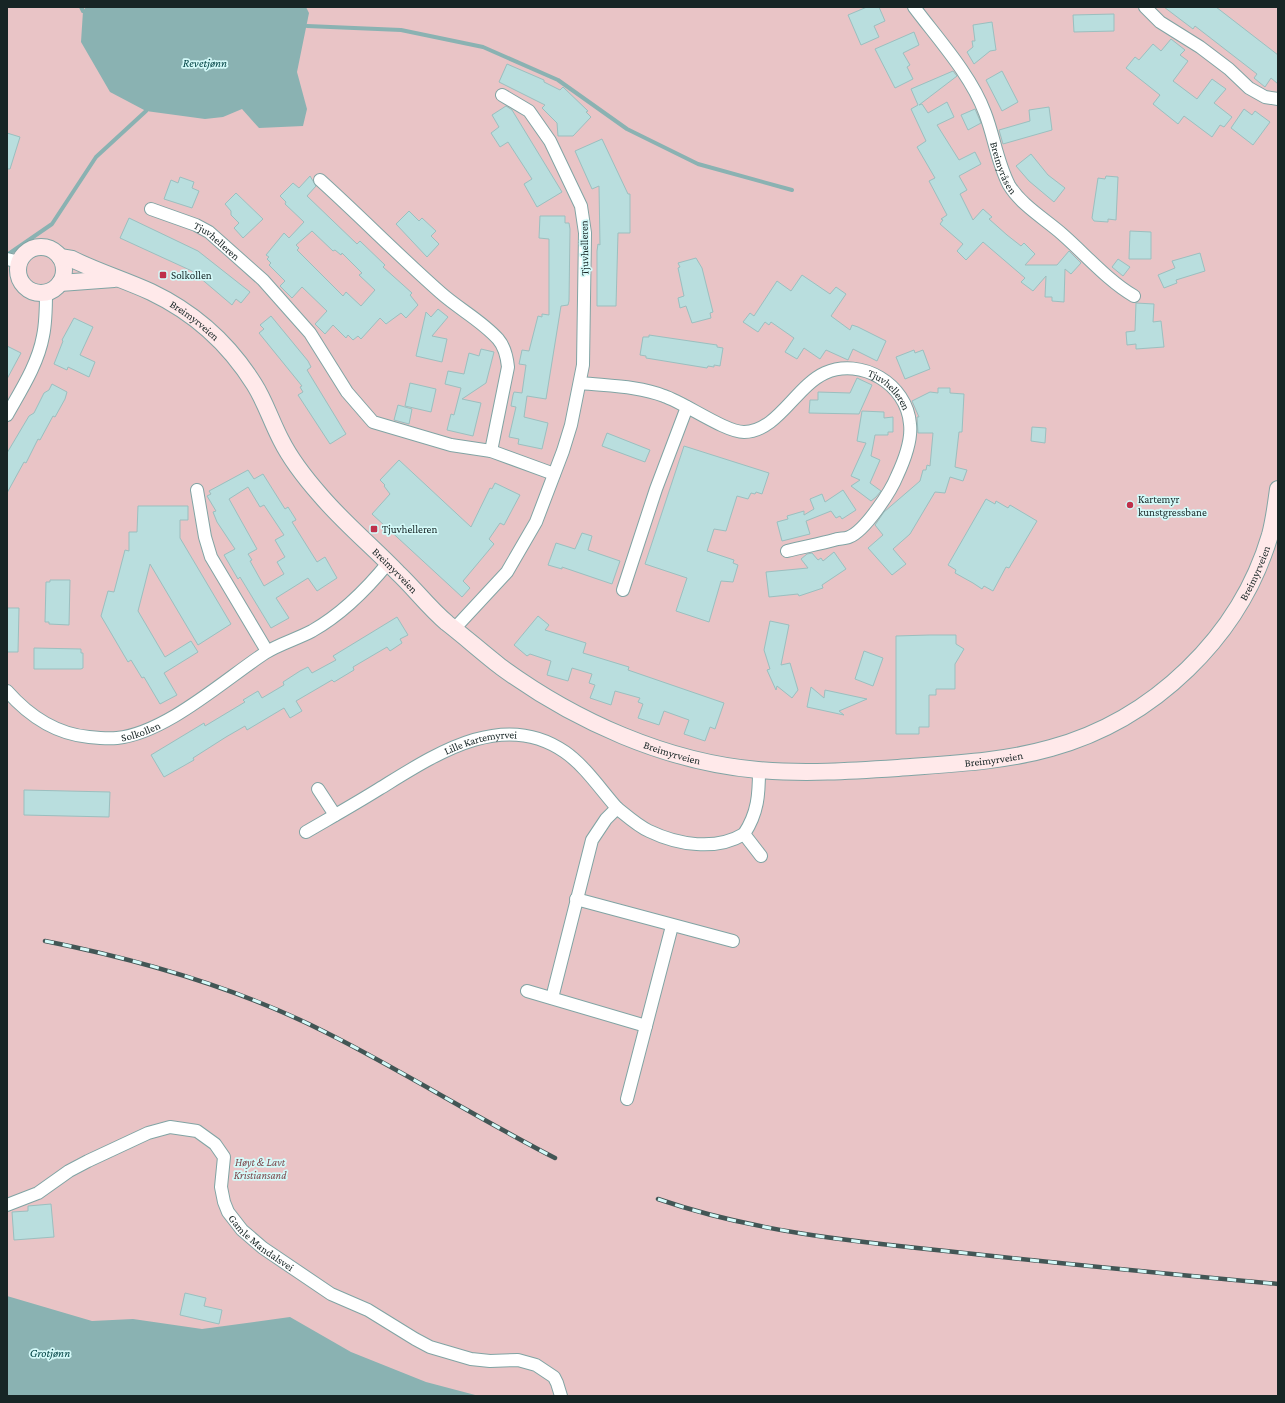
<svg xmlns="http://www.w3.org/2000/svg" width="1285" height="1403" viewBox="0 0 1285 1403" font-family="'Crimson Pro',serif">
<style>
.green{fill:#e9c4c6}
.water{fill:#8ab2b2}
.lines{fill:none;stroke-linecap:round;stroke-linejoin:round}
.stream{stroke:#8ab2b2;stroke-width:4}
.building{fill:#b9dede;stroke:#9bbfbf;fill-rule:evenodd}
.street-casing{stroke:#81a4a4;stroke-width:14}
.secondary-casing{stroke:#81a4a4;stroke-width:18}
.street{stroke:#fff;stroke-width:12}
.secondary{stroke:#ffe9ea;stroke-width:16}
.rail-casing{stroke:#425655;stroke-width:4.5}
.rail{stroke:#d4faf9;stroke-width:3;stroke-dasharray:9;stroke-linecap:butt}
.poi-dot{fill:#bf2f4a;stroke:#d4faf9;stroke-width:1.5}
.labels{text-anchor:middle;stroke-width:3.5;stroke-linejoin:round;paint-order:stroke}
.street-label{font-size:11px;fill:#172525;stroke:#d4faf9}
.poi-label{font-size:11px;fill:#172525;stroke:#d4faf9;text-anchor:start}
.park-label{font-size:11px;font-style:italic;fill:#7b4549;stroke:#d4faf9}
.water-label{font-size:12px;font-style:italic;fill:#014344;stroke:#d4faf9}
</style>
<rect width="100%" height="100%" fill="#d4faf9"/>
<rect class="green" x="7" y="7" width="1271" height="1389"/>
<g class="water">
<polygon points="86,7 306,7 309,13 297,72 307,109 303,126 259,128 242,109 223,117 205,119 146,111 110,92 81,42 83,11"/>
<polygon points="7,1296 92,1321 133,1319 202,1329 290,1317 351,1352 426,1382 479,1396 7,1396"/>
</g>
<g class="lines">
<g class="stream">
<polyline points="81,7 83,11"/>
<polyline points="307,26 401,30 483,47 558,80 627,129 698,164 792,190"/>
<polyline points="7,255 52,224 96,157 146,111"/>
</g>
</g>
<g class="building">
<polygon points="867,7 879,7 885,21 874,26 879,37 861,45 848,15"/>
<polygon points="1164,7 1216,7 1278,55 1278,84 1271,78 1265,87 1254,78 1257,74 1195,26 1193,29"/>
<polygon points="1114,14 1114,31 1074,32 1073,15"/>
<polygon points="992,22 996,50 990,51 974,64 967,52 973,47 972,41 975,41 973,25"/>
<polygon points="914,32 919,45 903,53 910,65 907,67 913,79 895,88 875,49"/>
<polygon points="1171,39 1185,50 1180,55 1188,61 1173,81 1197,99 1212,79 1226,89 1214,103 1232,117 1224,127 1220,125 1212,137 1184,116 1178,124 1153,104 1160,95 1126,68 1135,57 1139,60 1153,44 1161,51"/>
<polygon points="507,64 544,80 544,82 560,90 563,87 588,111 586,112 591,117 573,136 558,136 557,123 542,108 545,105 499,82"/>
<polygon points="953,71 957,76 919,105 922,104 928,113 947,102 954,117 937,125 959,160 975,152 981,164 959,176 967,190 960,194 973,220 983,209 992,217 989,219 1007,235 1021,246 1024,243 1035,254 1025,265 1057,265 1069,251 1081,263 1071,274 1065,269 1064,302 1052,301 1052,297 1045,297 1046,276 1033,291 1021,282 1025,278 983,242 966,260 957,251 963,244 940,224 943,220 941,219 947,215 929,181 935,178 917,147 926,141 911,109 918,105 911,89"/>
<polygon points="1002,71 1018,102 1002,111 986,80"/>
<polygon points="506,106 512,110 562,192 537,207 524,184 532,179 508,142 500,147 491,133 499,127 492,115"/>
<polygon points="1049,107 1052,130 1003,144 999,130 1030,121 1029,110"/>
<polygon points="975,109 981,123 968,130 961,115"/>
<polygon points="1244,109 1252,115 1255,111 1270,122 1253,145 1231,128"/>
<polygon points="7,133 20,137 10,169 7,169"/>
<polygon points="602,139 628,194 630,194 630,233 618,233 616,306 597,306 597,251 598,244 600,245 599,186 592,189 575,151"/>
<polygon points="1031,154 1048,175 1065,188 1054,202 1029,181 1016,166"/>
<path d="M310,176L316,186L307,196L357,244L360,241L385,265L383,267L412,293L410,295L418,305L406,318L401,313L386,324L380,318L361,339L358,336L353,340L348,335L346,338L333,325L325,334L315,324L327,311L302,287L292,298L280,286L285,281L269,265L271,263L267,259L269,257L266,255L284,233L289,238L304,222L285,204L286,202L280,196L293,183L299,188ZM312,231L333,251L335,250L341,255L342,253L362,273L359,275L375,290L361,306L346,292L343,296L297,250L299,248L296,245Z"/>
<polygon points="1106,176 1118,177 1116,220 1108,219 1108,222 1094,221 1092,218 1098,178 1105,179"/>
<polygon points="180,177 194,182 192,188 199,191 192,208 164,199 171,180 178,183"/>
<polygon points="236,193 263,219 243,238 234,228 239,223 231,215 231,211 225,204"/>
<polygon points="409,211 419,221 422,218 436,231 431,236 439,244 427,257 396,224"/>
<polygon points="540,216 565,216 565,223 569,223 570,229 569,301 568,305 561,306 546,399 527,396 524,417 548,423 542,449 518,444 519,439 509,437 516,407 511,406 513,395 514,392 522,393 526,365 519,364 522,350 529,351 538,316 542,317 542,314 549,315 549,239 539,238"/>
<polygon points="129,218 198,251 250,292 241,303 236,299 232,305 192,271 120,238"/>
<polygon points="1130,231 1151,232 1151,259 1129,259"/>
<polygon points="1200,253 1205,271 1176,280 1177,283 1164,288 1158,275 1175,268 1172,261"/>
<polygon points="696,258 702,268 713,312 710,313 711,318 692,323 686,306 680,308 678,298 684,296 678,268 680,267 678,263"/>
<polygon points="1118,259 1130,267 1123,276 1112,267"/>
<polygon points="802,275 830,294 836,287 846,294 831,316 850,330 852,325 858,327 886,341 877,361 853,349 848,360 826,350 820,359 804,348 797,359 785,352 794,338 771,322 769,325 765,322 758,332 743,322 750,313 754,316 777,281 791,291"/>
<polygon points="1136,303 1154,304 1153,322 1161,321 1164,347 1136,349 1136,344 1127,345 1126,332 1135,331"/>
<polygon points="438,309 448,317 432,336 447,339 442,362 416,356 426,312 431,317"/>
<polygon points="271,316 308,361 311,367 307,370 346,434 330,444 298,395 303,392 300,387 302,386 259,333 264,329 260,325"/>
<polygon points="74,318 93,327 80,355 95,362 89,377 68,367 67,370 54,364 63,341 62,340"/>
<polygon points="649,335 717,345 717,347 723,348 720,366 714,365 714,367 708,366 707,368 646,358 646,356 640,355 643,337 649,337"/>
<polygon points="7,346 21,353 7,379"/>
<polygon points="481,349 494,352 486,383 462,399 481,403 473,436 447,430 451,414 454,415 461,388 445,384 448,371 464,374 469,353 479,356"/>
<polygon points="914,350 915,353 923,350 930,369 905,379 896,357"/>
<polygon points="857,378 872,385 859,414 809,413 810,400 818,400 818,392 850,393"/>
<polygon points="410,383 436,389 431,412 405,406"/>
<polygon points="52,384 67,392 65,399 55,417 53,416 40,440 38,439 26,463 24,462 7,493 7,453 29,416 34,413 44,393 49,390"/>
<polygon points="938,388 950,388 950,393 964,394 962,432 959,432 955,467 967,470 963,481 950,477 945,493 935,492 910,534 893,549 906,564 892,575 868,548 883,535 875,525 884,512 920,481 923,470 926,470 927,465 930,466 933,433 918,433 917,417 919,417 912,401 930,392 938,393"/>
<polygon points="398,405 412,409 409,424 394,420"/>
<polygon points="862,411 884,412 884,418 893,417 893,432 888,432 888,435 875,435 871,456 880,460 870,483 881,491 876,497 871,501 851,486 860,480 851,476 866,443 857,441"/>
<polygon points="1032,427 1046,428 1045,443 1031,441"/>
<polygon points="607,433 650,450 645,462 602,446"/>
<polygon points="684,446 769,473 762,494 756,492 755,494 751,493 748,499 737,496 726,531 714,529 707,551 734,560 733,563 738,565 733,582 721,581 709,622 676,611 687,578 645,564"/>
<polygon points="399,460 471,527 490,488 492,489 495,483 520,495 504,525 500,523 489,539 494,544 463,581 470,588 462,597 372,514 390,494 384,486 385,485 380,480"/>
<path d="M248,470L254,479L263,474L285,509L288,507L295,518L296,520L292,522L317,562L325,557L337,578L317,591L308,578L276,598L289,618L271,628L240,577L238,579L224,555L235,549L217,522L213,512L216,511L207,496L211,494L209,491ZM248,487L260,507L264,505L284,535L275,540L285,557L277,562L284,574L264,586L250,561L252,560L248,554L257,549L229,499Z"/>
<polygon points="843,490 856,510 842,519 840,516 836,518 831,511 806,521 810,534 782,541 777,522 788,519 787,516 804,511 804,515 814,509 810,499 822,494 825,502"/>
<polygon points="986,499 995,504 996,501 1008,508 1010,505 1037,521 1009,568 1006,567 993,591 984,586 982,589 973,583 955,573 956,570 948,565"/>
<polygon points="138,506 188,506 188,520 180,520 180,538 231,624 198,645 150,564 138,611 165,657 191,641 198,652 164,673 177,695 160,704 144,677 142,678 131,660 128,662 101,616 108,591 114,592 125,550 129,551 129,532 137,532"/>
<polygon points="582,533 592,536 588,550 620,561 612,584 562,567 562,569 548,565 556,543 575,549"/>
<polygon points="834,552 846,569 822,585 823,588 799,596 798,594 769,597 766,572 808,568 801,559 807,554 812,553 818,560 821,558 823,561"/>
<polygon points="50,580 70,580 69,625 49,624 49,622 45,622 46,582 50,582"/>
<polygon points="7,608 19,608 18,652 7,652"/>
<polygon points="538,616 549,625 545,630 586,643 583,653 629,667 628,670 724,703 715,729 710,727 705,741 684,734 689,720 664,711 659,725 638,718 643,704 638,702 640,698 615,691 611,705 590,698 595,685 589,683 592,674 572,668 568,681 547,675 551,661 530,654 527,656 514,645"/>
<polygon points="397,617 408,635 400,639 402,643 390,651 387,647 353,667 354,670 334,682 332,680 296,701 302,711 290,718 284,708 247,730 245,726 226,737 193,758 194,760 164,777 151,755 204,723 205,726 245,702 243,700 258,691 262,698 284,685 283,682 300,671 308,667 312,673 336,660 333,656"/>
<polygon points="770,621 789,625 781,665 790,663 798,690 792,698 777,686 776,690 767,670 770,669 764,650"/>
<polygon points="929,635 956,635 956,644 964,649 955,664 955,689 936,689 936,695 929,695 929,727 919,727 919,734 896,734 896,636"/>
<polygon points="34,648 81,649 81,653 83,653 83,668 81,669 34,669"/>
<polygon points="864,651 883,658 873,686 855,679"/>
<polygon points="811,687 824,698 825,690 867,699 839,711 844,715 807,707"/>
<polygon points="24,790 110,792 109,817 24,815"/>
<polygon points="51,1204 54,1237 14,1240 12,1212 28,1211 28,1206"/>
<polygon points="185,1293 206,1298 204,1306 222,1310 219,1324 180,1315"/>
</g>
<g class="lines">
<defs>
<g id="street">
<path id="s1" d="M914,7C938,39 971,75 985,113C994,136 997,162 1009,185C1021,205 1045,219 1062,234C1085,254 1108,281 1134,296"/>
<polyline points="1145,7 1160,22 1200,47 1229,69 1249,88 1265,97 1278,99"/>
<path d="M320,180C361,217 400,257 441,293C459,309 482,321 498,339C505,347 507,357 508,367L491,451"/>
<path id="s2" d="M151,209L196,225L209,232L263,280L310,333L347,392L373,422L451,445L491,451L554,474"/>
<polyline points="7,259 19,262"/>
<path id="s3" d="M581,383C608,386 639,386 664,396C685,403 725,432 744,432C777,432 796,386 825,373C861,357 907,384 910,424C912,440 904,461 897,476C891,491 865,531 849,537C845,539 839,538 834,540C819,544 803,547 787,551"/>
<path d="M7,415C21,390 38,364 43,336C46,322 46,307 46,292"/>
<polyline points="197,490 205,537 211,557 267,651"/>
<polyline points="623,590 656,489 687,407"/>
<polyline points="455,628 507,572 536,522 563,451 571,425 583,365 585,233 581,206 550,141 529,111 502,95"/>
<path id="s4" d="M7,691C29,716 56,734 89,737C98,738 108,739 117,738C166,733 224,680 265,653C279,644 297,639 312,631C342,614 366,590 388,563"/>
<path d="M759,770C759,794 758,813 744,834L761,856"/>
<polyline points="318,789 335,815"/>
<path id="s5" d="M306,832C330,818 355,804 379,789C433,756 502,708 565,752C585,766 601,790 617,808"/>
<polyline points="576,899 733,941"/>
<polyline points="527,991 646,1026"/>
<path d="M552,998L592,840L606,819L617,808C627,816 638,826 649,831C678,845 716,851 744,834"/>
<polyline points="627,1099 672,926"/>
<path id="s6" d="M7,1205L38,1193L69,1171L88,1161L148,1133L170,1127L197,1131L215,1144L224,1157L221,1187L224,1202L228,1212L242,1230L263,1248L331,1294L368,1310L415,1339L430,1347L471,1359L490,1361L518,1360L536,1365L554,1377L557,1383L561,1396"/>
</g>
<g id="secondary">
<circle cx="41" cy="270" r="23"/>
<path id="s7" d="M60,257L72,259C98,272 125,280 151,292C193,312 229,344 254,384C265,401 271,421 281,440C291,460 306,479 321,496C345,524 373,547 398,573C415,589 429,608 447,623C465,637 483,653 501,667C575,721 666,762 758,770C804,774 851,771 898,768C949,764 1002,762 1051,748C1153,720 1240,637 1270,535C1274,520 1276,504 1278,489"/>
<polyline points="60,283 114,279"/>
</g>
</defs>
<use href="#street" class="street-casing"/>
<use href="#secondary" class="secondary-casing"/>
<use href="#street" class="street"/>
<use href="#secondary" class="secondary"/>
<defs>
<g id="rail">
<path d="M45,941C141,960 236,987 325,1032C403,1071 477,1118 555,1158"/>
<path d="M658,1199C751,1231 848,1241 946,1251C1056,1263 1167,1274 1278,1284"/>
</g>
</defs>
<use href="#rail" class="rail-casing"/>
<use href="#rail" class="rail"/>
</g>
<g class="poi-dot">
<rect x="159" y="271" width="8" height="8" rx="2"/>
<circle cx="1130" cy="505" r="4"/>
<rect x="370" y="525" width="8" height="8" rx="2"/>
</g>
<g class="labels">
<g class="street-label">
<text dy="4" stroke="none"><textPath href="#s1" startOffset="186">Breimyråsen</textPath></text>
<text dy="4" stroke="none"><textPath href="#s2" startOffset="74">Tjuvhelleren</textPath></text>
<text transform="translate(584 248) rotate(-91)" y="4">Tjuvhelleren</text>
<text dy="4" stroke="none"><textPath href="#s7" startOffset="150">Breimyrveien</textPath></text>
<text dy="4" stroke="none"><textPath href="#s3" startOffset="347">Tjuvhelleren</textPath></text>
<text dy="4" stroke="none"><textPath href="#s7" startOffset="474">Breimyrveien</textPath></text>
<text dy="4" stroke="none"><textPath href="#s7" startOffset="1470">Breimyrveien</textPath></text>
<text dy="4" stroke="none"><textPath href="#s4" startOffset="149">Solkollen</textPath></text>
<text dy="4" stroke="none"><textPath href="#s5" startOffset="198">Lille Kartemyrvei</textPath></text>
<text dy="4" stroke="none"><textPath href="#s7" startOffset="810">Breimyrveien</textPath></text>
<text dy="4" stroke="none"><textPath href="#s7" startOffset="1134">Breimyrveien</textPath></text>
<text dy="4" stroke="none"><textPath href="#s6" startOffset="349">Gamle Mandalsvei</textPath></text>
</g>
<g class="poi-label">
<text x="171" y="279">Solkollen</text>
<text x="1138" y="503">Kartemyr<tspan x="1138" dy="13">kunstgressbane</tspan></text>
<text x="382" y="533">Tjuvhelleren</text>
</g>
<g class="park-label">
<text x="260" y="1166">Høyt &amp; Lavt<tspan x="260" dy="13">Kristiansand</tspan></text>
</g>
<g class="water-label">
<text x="205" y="67">Revetjønn</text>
<text x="50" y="1357">Grotjønn</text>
</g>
</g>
<rect width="1285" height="1403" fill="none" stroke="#172525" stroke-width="16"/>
</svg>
